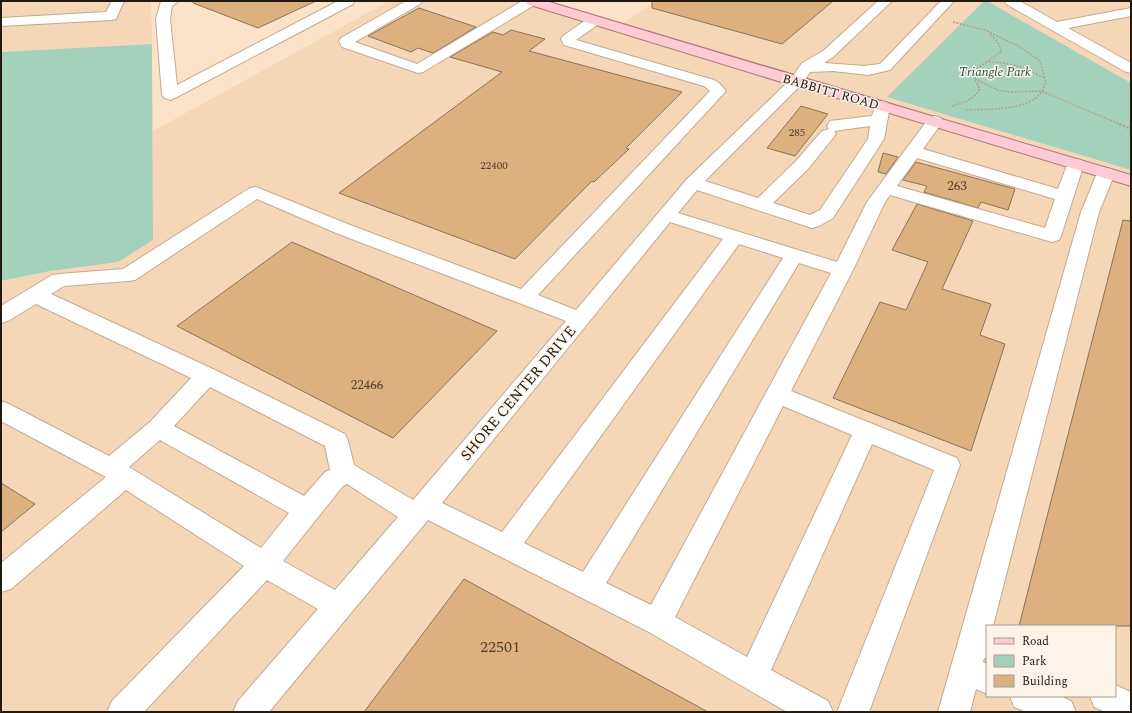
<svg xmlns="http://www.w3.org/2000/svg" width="1132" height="713" viewBox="0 0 1132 713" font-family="Spectral,serif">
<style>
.built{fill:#f5d7b7;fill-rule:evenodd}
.green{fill:#a3d1bb}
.building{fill:#dcb07f;stroke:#8a745c}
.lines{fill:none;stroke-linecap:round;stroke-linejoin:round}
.minor-casing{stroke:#c2aa91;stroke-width:2}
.major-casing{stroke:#b0777a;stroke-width:2}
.path-far1{stroke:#b29e8a;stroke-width:1.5;stroke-dasharray:2 1.5;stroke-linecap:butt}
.path{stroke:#b29e8a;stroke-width:2;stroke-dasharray:2.5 1.5;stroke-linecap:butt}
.minor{fill:#fff;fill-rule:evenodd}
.major{fill:#fdcbd1;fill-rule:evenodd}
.labels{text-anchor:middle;stroke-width:3;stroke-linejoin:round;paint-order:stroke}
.far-number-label{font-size:11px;fill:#503f2c}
.far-park-label{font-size:13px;font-style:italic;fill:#215641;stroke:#fdf3e8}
.far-street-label{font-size:13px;fill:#221910;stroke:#fdf3e8}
.number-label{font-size:13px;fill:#503f2c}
.street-label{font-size:15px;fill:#221910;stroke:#fdf3e8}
.near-number-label{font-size:16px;fill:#503f2c}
</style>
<rect width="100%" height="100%" fill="#fce2c8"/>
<g class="built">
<polygon points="1,1 151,1 152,44 1,52"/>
<path d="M389,1H532L618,27L656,1H1131V712H1V281L50,271L153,240V131ZM987,626H1115V696H987Z"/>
</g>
<g class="green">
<polygon points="984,1 987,1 1131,83 1131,170 887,97"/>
<polygon points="152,44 153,240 118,262 50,271 1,281 1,52"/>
</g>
<g class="building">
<polygon points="193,1 316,1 258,28 193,3"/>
<polygon points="652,1 833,1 782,44 652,8"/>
<polygon points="419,8 476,27 433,53 418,48 411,52 368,36"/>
<polygon points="511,30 545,39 529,51 682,92 626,148 629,149 594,182 592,181 515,259 339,193 502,72 450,57 493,32 503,35"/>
<polygon points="801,106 828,114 795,156 767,148"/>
<polygon points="883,153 898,157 886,174 878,172"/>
<polygon points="916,162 1015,189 1008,210 981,202 978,208 924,192 927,186 903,180"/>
<polygon points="917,204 973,221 942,289 991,304 980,335 1005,344 971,451 833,398 880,302 906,310 928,262 892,250"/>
<polygon points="1123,220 1131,221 1131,626 1019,626"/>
<polygon points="292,242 497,331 393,438 177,326"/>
<polygon points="1,483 35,504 1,532"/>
<polygon points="464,579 708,712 364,712"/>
</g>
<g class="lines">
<defs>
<g id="minor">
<polygon points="112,1 124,1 116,19 111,20 1,26 1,18 106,12"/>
<polygon points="161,1 179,1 172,6 170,19 177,85 338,1 354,1 353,4 175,98 170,100 165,98 162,95 156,19"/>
<polygon points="406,1 421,1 420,4 355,42 417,64 522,1 537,1 536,4 423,72 418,73 342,47 339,41 341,38"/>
<path d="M878,1H892L833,57L824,63L864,66L880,64L941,1H954L890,70L868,75L833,71L810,72L801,85L705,181L758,198L796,161L822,131L829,129L827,126L830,121L872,116L876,103L882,101L888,103L890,106L884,139L833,218L819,226L812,228L697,190L678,213L837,262L867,202L929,118L935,116L941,118L943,121L923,149L1058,189L1069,160L1075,159L1081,160L1084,164L1061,236L1059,240L1052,242L890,195L885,202L853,270L791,391L957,458L960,465L869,712H837L934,470L872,444L771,670L828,701L833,712H787L647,631L428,520L269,712H233L238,701L318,609L267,580L144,712H107L112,701L244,566L126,490L11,589L1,592V563L106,477L1,421V401L9,404L109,456L150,422L191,378L36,304L8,321L1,323V306L52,275L59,274L123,269L250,188L256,187L350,225L521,289L710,91L704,86L564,45L561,39L563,36L590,17H600L602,20L600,23L576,40L714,80L719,83L726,91L538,295L576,310L687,179L791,79L802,63L823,51ZM870,126L868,139L820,210L810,215L773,203L808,169L836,134L834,131ZM917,158L1055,199L1045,228L897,186ZM257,199L336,233L566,321L413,500L354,465L348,441L345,434L215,370L51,294L64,286L128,281L135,280ZM670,222L723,239L502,532L442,503ZM739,244L783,258L583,572L524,543ZM799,263L831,273L651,605L606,583ZM210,387L325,446L330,470L325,472L304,496L174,426ZM783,406L852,435L747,657L675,617ZM160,440L289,513L261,548L129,467ZM347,484L398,517L335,590L283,561L343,486Z"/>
<polygon points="1005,1 1020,1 1057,22 1131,8 1131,16 1068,28 1131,63 1131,73 1126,72 1006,4"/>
<polygon points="1106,168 1112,169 1115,173 1099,212 993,626 987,626 987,659 984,658 983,662 987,664 987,694 976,689 970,712 938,712 1081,212 1097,173 1100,169"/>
<polygon points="1115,685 1131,692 1131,712 1105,712 1094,707 1090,696 1115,696"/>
<polygon points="1010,696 1060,696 1071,701 1076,712 1026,712 1014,707"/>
</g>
<path id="major" d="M526,1H546C740,60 936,117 1131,175V186L876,109L791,85L527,4Z"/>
</defs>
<use href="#minor" class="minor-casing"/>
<use href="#major" class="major-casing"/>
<g class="path-far1">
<path d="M953,22L985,30L1020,47L1040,61L1046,83C1044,87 1042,91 1040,94C1025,111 987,109 966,110"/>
<path d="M989,62C1010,62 1026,68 1044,78"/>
<polyline points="975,79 998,90 1010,92 1041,91 1122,125"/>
<path d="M952,106C964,103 973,100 980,89L975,80V70L1002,51L997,41L989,33"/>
</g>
<polyline class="path" points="1119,124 1131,129"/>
<use href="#minor" class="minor"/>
<use href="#major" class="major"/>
</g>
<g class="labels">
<g class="far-number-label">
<text x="797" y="136">285</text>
<text x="494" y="169">22400</text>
</g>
<g class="far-park-label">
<text x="995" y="76">Triangle Park</text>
</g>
<g class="far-street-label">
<text transform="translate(831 91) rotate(16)" y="5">BABBITT ROAD</text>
</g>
<g class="number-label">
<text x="957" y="190">263</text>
<text x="367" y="389">22466</text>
</g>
<g class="street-label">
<text transform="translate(518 393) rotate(-50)" y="5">SHORE CENTER DRIVE</text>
</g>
<g class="near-number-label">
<text x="500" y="652">22501</text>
</g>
</g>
<rect width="1132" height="713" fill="none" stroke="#221910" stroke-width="4"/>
<rect x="986" y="625" width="130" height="72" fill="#fdf3e8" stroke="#a59c92"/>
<rect x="994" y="638" width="20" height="6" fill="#fdcbd1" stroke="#a59c92"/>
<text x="1022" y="645" font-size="12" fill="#221910">Road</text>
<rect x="994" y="655" width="20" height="12" fill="#a3d1bb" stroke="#a59c92"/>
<text x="1022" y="665" font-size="12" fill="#221910">Park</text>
<rect x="994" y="675" width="20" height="12" fill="#dcb07f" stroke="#a59c92"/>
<text x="1022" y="685" font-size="12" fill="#221910">Building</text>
</svg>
